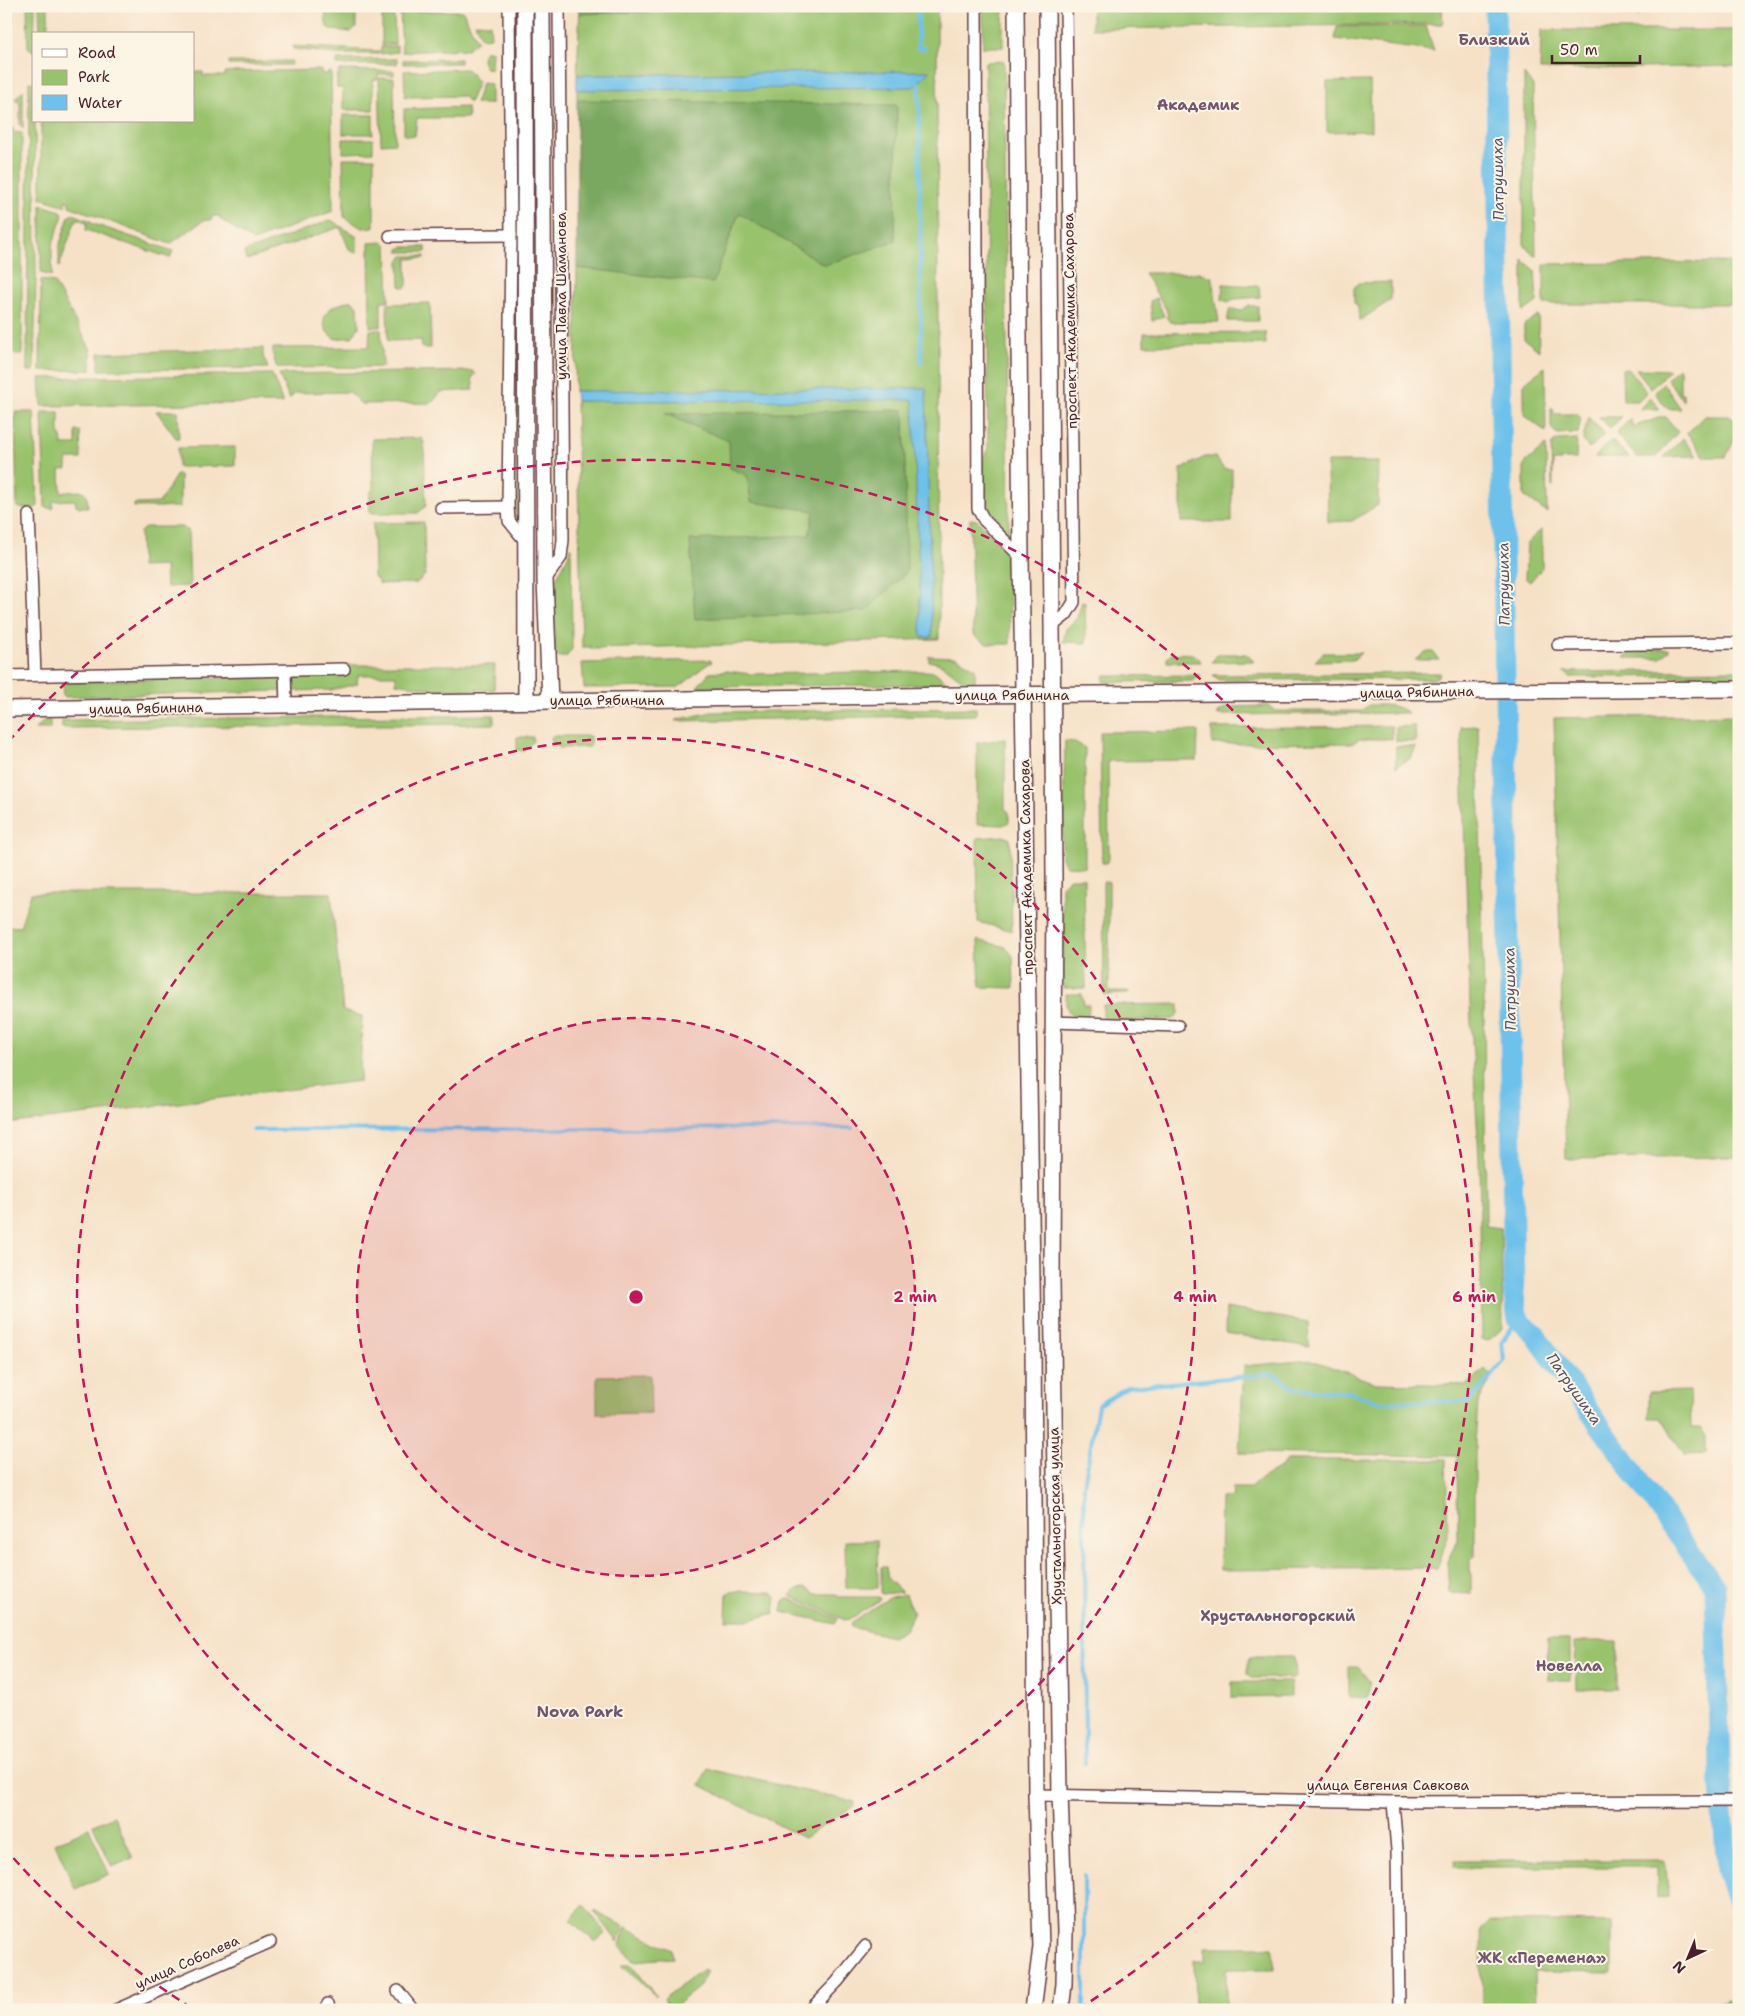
<svg xmlns="http://www.w3.org/2000/svg" width="1745" height="2016" viewBox="0 0 1745 2016" font-family="'Shantell Sans',sans-serif">
<style>
.green{fill:#99c26d;stroke:#72704c}
.forest{fill:#7aa860;stroke:#626446}
.water{fill:#6ec1ea;stroke:#5c708a}
.lines{fill:none;stroke-linecap:round;stroke-linejoin:round}
.stream{stroke:#6ec1ea;stroke-width:4}
.river{stroke:#6ec1ea;stroke-width:21}
.minor-casing{stroke:#643c42;stroke-width:14}
.tertiary-casing{stroke:#643c42;stroke-width:18}
.minor{stroke:#fff;stroke-width:11}
.tertiary{stroke:#fff;stroke-width:15}
.ring{fill:none;stroke:#c2185b;stroke-width:2.5;stroke-dasharray:9 6}
.labels{text-anchor:middle;stroke-width:4;stroke-linejoin:round;paint-order:stroke}
.street-label{font-size:14px;fill:#4a1f2b;stroke:#fcf5e5}
.neighbourhood-label{font-size:15px;font-weight:bold;fill:#735570;stroke:#fcf5e5}
.water-label{font-size:15px;font-style:italic;fill:#555064;stroke:#fcf5e5}
.quarter-label{font-size:16px;font-weight:bold;fill:#735570;stroke:#fcf5e5}
.centre{fill:#c2185b;stroke:#fcf5e5;stroke-width:2.5}
.ring-label{font-size:15px;text-anchor:middle;font-weight:bold;fill:#c2185b;stroke:#fcf5e5;stroke-width:4;stroke-linejoin:round;paint-order:stroke}
</style>
<rect width="100%" height="100%" fill="#fcf5e5"/>
<filter id="ink" filterUnits="userSpaceOnUse"><feTurbulence type="fractalNoise" baseFrequency=".02" numOctaves="2"/><feDisplacementMap in="SourceGraphic" scale="10" xChannelSelector="R" yChannelSelector="G"/><feConvolveMatrix kernelMatrix="1 2 1 2 8 2 1 2 1" color-interpolation-filters="sRGB"/></filter>
<filter id="wash" filterUnits="userSpaceOnUse"><feTurbulence type="fractalNoise" baseFrequency=".0096" numOctaves="4" result="noise"/><feDisplacementMap in="SourceGraphic" scale="20" xChannelSelector="R" yChannelSelector="G"/><feGaussianBlur stdDeviation="1.12" result="paint"/><feColorMatrix in="noise" values="0 0 0 0 0 0 0 0 0 0 0 0 0 0 0 0 0 1.4 0 .05"/><feComposite in="paint" operator="in"/></filter>
<g filter="url(#wash)">
<rect width="100%" height="100%" fill="#f6e1c7"/>
<g class="green">
<polygon points="6,6 13,6 13,24 10,27 6,27"/>
<polygon points="27,6 35,6 34,52 28,47"/>
<polygon points="39,6 48,6 48,34 40,34"/>
<polygon points="329,6 356,6 356,27 351,32 332,30 327,27 325,16"/>
<polygon points="515,6 519,6 520,49 515,49"/>
<polygon points="580,6 937,6 939,639 591,649 591,647 582,647 576,401 587,401 587,391 575,391 577,268 584,268 581,100 577,100 577,90 581,90 581,75 577,75"/>
<rect x="983" y="6" width="20" height="41"/>
<polygon points="1092,6 1096,6 1097,10 1121,10 1122,6 1134,6 1135,9 1232,6 1442,6 1443,24 1092,29"/>
<polygon points="1629,6 1641,6 1641,12 1639,16 1626,15 1626,10 1628,10"/>
<polygon points="400,11 463,11 477,41 467,49 402,52"/>
<polygon points="382,16 394,16 395,44 382,45"/>
<polygon points="475,23 490,24 491,37 481,38"/>
<polygon points="1426,26 1434,51 1335,39 1337,27"/>
<polygon points="1541,30 1739,30 1739,66 1540,70"/>
<polygon points="293,46 379,51 379,54 336,54 293,49"/>
<polygon points="397,46 397,52 381,54 381,47"/>
<path d="M485,51H492L491,69L486,68C481,62 481,58 485,51Z"/>
<polygon points="397,59 397,64 337,65 337,60"/>
<polygon points="460,59 460,63 403,64 403,60"/>
<polygon points="292,61 291,65 229,65 228,62"/>
<polygon points="1004,61 1009,541 982,513 981,458 988,451 985,62"/>
<polygon points="516,65 520,65 520,527 516,522"/>
<polygon points="467,69 478,82 469,103 464,96 405,97 404,71"/>
<polygon points="321,70 322,74 328,74 328,72 331,72 333,211 253,241 220,219 220,216 212,216 211,220 204,220 170,244 69,206 69,201 65,201 65,206 41,198 41,121 194,121 194,72 203,72 203,76 225,76 225,72"/>
<polygon points="340,70 394,71 394,75 378,74 378,79 373,80 373,110 343,110 343,88 337,88 337,77"/>
<polygon points="1524,74 1533,86 1536,257 1524,245"/>
<polygon points="379,78 394,78 395,143 381,144"/>
<polygon points="1370,81 1371,131 1327,132 1327,82"/>
<polygon points="29,82 34,83 34,121 35,121 36,278 34,371 27,371"/>
<polygon points="482,83 491,84 491,104 475,104"/>
<polygon points="23,90 23,128 20,125 20,104 15,99"/>
<polygon points="467,107 468,118 417,118 415,136 404,135 404,109"/>
<rect x="343" y="115" width="30" height="19"/>
<polygon points="6,121 13,128 13,132 22,133 22,355 6,354"/>
<polygon points="343,139 373,139 373,152 343,153"/>
<polygon points="343,158 374,158 374,227 362,228 344,217"/>
<polygon points="41,205 61,211 63,215 52,246 52,276 41,273"/>
<polygon points="73,214 91,221 91,223 173,251 170,258 86,230 87,222 76,219 59,267 59,247 69,216"/>
<polygon points="331,220 357,237 357,252 353,252 349,249 340,227 247,260 244,252"/>
<polygon points="384,242 387,246 389,301 381,301 381,327 370,327 369,243"/>
<polygon points="403,247 426,247 426,252 399,252 399,249"/>
<polygon points="403,256 425,256 425,258 407,259 407,286 405,288 400,286 399,261"/>
<polygon points="1523,260 1535,270 1537,302 1523,312"/>
<polygon points="1739,262 1739,304 1544,304 1544,264"/>
<polygon points="1144,273 1198,273 1212,277 1219,322 1170,322 1166,317 1168,316 1166,309"/>
<polygon points="41,280 54,282 91,350 91,370 40,371"/>
<polygon points="1391,282 1391,300 1359,321 1358,306 1354,303 1354,288 1358,283"/>
<polygon points="1223,284 1259,286 1260,297 1234,299 1228,302 1222,300"/>
<polygon points="1156,298 1164,316 1152,321 1150,301"/>
<path d="M347,301H352L358,306L359,327L352,337L336,339C325,334 319,320 329,310C334,305 342,304 347,301Z"/>
<polygon points="430,303 431,348 422,348 421,340 388,341 387,304"/>
<polygon points="1248,306 1258,306 1258,321 1227,321 1230,308 1240,311"/>
<polygon points="1538,315 1539,351 1524,339 1524,325"/>
<polygon points="370,330 381,330 383,367 277,368 273,356 273,348 369,347"/>
<polygon points="1265,332 1266,344 1144,345 1144,333"/>
<polygon points="263,348 263,356 268,368 99,370 99,353"/>
<polygon points="1545,367 1546,432 1524,415 1524,383"/>
<polygon points="1622,369 1628,369 1647,392 1638,401 1623,401"/>
<polygon points="1636,369 1670,370 1651,388"/>
<polygon points="1677,369 1680,369 1680,393 1683,393 1683,401 1667,379"/>
<polygon points="473,371 476,374 472,378 474,390 441,392 432,403 361,404 350,392 296,393 289,399 279,374"/>
<polygon points="272,374 283,403 42,406 40,378"/>
<polygon points="1663,383 1681,409 1668,409 1655,393"/>
<polygon points="1650,397 1660,409 1640,409"/>
<polygon points="1551,408 1553,408 1554,414 1577,414 1581,418 1578,433 1557,434 1551,428"/>
<polygon points="156,411 178,411 179,438 176,438"/>
<polygon points="15,412 34,412 38,506 35,508 20,508 17,506"/>
<polygon points="42,412 59,412 59,434 61,435 62,445 76,445 76,431 80,431 81,459 67,459 67,469 60,470 61,492 83,491 87,495 88,507 79,507 76,505 75,500 53,501 53,509 45,507"/>
<polygon points="1704,416 1729,416 1739,424 1739,430 1726,457 1705,457 1687,433"/>
<polygon points="1588,417 1605,434 1589,449 1583,440"/>
<polygon points="1599,417 1622,417 1610,428"/>
<polygon points="1661,417 1666,417 1678,432 1656,457 1637,457 1616,434 1630,419 1633,427"/>
<polygon points="421,438 424,442 426,506 418,513 370,513 370,493 373,489 372,439"/>
<polygon points="1683,438 1697,456 1664,457"/>
<polygon points="1577,439 1576,459 1561,459 1561,461 1553,461 1553,487 1552,487 1551,445 1557,440"/>
<polygon points="1611,440 1629,457 1595,457"/>
<polygon points="1546,445 1547,513 1524,496 1524,464"/>
<polygon points="235,447 235,466 178,467 178,448"/>
<polygon points="1205,457 1215,457 1224,469 1232,469 1232,522 1181,522 1181,469"/>
<polygon points="1327,462 1379,462 1378,505 1352,521 1328,522"/>
<polygon points="177,474 180,475 180,507 134,507 134,504 159,503"/>
<polygon points="970,519 977,520 1009,555 1010,644 987,644 973,635"/>
<polygon points="424,522 425,575 417,583 380,584 374,576 373,523"/>
<polygon points="146,527 182,527 188,531 190,586 166,587 165,566 141,567 140,532"/>
<polygon points="1542,529 1542,568 1530,582 1525,578 1527,543"/>
<polygon points="571,547 572,649 566,657 555,657 554,583 567,558"/>
<polygon points="1082,602 1085,603 1086,643 1063,642 1066,629 1077,618"/>
<polygon points="1633,649 1670,649 1661,658 1624,658"/>
<polygon points="1425,652 1433,652 1439,660 1415,660"/>
<polygon points="1323,653 1361,653 1353,660 1315,661"/>
<path d="M1171,654C1181,654 1196,650 1201,662H1167V658Z"/>
<polygon points="1222,654 1246,654 1254,661 1212,662 1217,655"/>
<path d="M929,656L956,657L975,668V682C960,683 954,671 942,665C938,663 933,662 929,661Z"/>
<path d="M710,660L712,662C699,668 691,680 678,687L584,688L582,663Z"/>
<polygon points="348,665 495,665 494,690 442,690 396,683 396,675 358,675 357,684 331,690 290,691 290,677 348,675"/>
<polygon points="1739,670 1738,676 1569,677 1564,672"/>
<polygon points="727,671 751,674 925,671 935,672 949,684 697,687 709,673"/>
<polygon points="1440,673 1439,676 1434,679 1219,680 1213,675"/>
<polygon points="1201,675 1192,681 1104,682 1104,676"/>
<polygon points="281,677 281,691 63,697 62,681"/>
<path d="M1369,705C1382,705 1397,704 1408,713L1218,715V713L1227,707L1269,706L1275,711H1361Z"/>
<path d="M976,708V715L675,721C679,718 702,715 711,712Z"/>
<polygon points="494,715 494,724 62,728 62,720"/>
<polygon points="1739,715 1739,1157 1566,1159 1554,718"/>
<polygon points="50,720 50,729 35,729 44,721"/>
<polygon points="1392,726 1392,739 1359,739 1353,743 1212,744 1212,728"/>
<polygon points="1415,726 1416,742 1396,741 1396,727"/>
<polygon points="1478,726 1484,1003 1486,1226 1501,1228 1503,1328 1488,1341 1482,1339 1479,1157 1470,1005 1461,727"/>
<polygon points="1198,731 1197,760 1108,761 1109,859 1106,863 1102,863 1100,732"/>
<polygon points="552,736 590,736 590,747 559,748 551,742"/>
<polygon points="517,737 533,737 533,742 524,751 517,750"/>
<polygon points="1005,739 1005,809 1009,812 1009,822 1003,825 977,824 977,743"/>
<polygon points="1065,741 1075,742 1085,748 1085,867 1066,866 1062,858"/>
<polygon points="1396,746 1416,747 1411,758 1396,767"/>
<polygon points="1004,836 1010,839 1012,931 978,922 977,838"/>
<polygon points="1070,878 1084,878 1086,988 1063,988 1062,887 1064,883"/>
<polygon points="1103,882 1109,882 1109,992 1129,992 1128,994 1104,995"/>
<polygon points="31,893 331,893 343,1011 362,1016 360,1081 6,1124 6,926 20,927"/>
<polygon points="978,940 1006,947 1013,956 1014,988 980,987"/>
<path d="M1066,994H1082L1084,1005H1089L1088,1020C1070,1019 1065,1013 1066,994Z"/>
<polygon points="1179,1004 1179,1013 1173,1019 1103,1021 1103,1005"/>
<polygon points="1226,1308 1308,1322 1309,1347 1225,1333"/>
<polygon points="1312,1360 1376,1383 1467,1385 1485,1369 1492,1376 1478,1403 1475,1443 1475,1556 1471,1559 1471,1594 1449,1593 1447,1561 1458,1540 1457,1456 1239,1453 1244,1366"/>
<polygon points="650,1375 651,1413 597,1414 597,1376"/>
<polygon points="1690,1391 1691,1428 1700,1428 1706,1436 1706,1454 1685,1455 1661,1418 1649,1418 1649,1392"/>
<polygon points="1287,1460 1446,1460 1448,1537 1436,1568 1220,1570 1221,1498 1233,1497 1232,1488 1250,1488 1262,1478 1282,1467"/>
<polygon points="877,1540 878,1588 846,1588 845,1541"/>
<polygon points="881,1567 886,1567 888,1579 902,1592 881,1594"/>
<polygon points="806,1588 814,1594 836,1594 839,1597 879,1597 880,1600 850,1619 845,1620 790,1596 797,1589"/>
<polygon points="737,1591 772,1592 776,1597 774,1613 751,1620 726,1620 727,1593"/>
<polygon points="906,1594 913,1614 906,1629 892,1637 851,1627 852,1622 891,1597"/>
<polygon points="788,1598 838,1619 835,1624 782,1612 784,1600"/>
<polygon points="1547,1639 1570,1639 1570,1680 1548,1680"/>
<polygon points="1575,1641 1617,1641 1617,1689 1576,1689"/>
<polygon points="1250,1657 1293,1657 1295,1661 1296,1675 1293,1678 1252,1678 1248,1675 1248,1660"/>
<polygon points="1349,1667 1358,1667 1370,1682 1369,1694 1367,1698 1349,1698"/>
<polygon points="1232,1682 1291,1682 1291,1697 1232,1698"/>
<polygon points="708,1769 855,1802 854,1806 804,1838 700,1785"/>
<polygon points="114,1816 133,1858 112,1867 93,1825"/>
<polygon points="89,1828 109,1874 75,1889 55,1843"/>
<polygon points="1455,1860 1663,1860 1666,1864 1668,1896 1657,1898 1657,1867 1454,1867"/>
<polygon points="584,1905 606,1933 595,1942 570,1920"/>
<polygon points="594,1911 624,1926 618,1942"/>
<polygon points="1490,1921 1612,1923 1612,1973 1535,1972 1536,2010 1488,2010 1482,2004 1481,1929"/>
<polygon points="626,1927 672,1950 673,1958 633,1961 620,1945"/>
<polygon points="1205,1947 1273,1947 1273,1969 1226,1969 1226,2010 1195,2010 1194,1961 1205,1961"/>
<polygon points="621,1965 632,1965 656,1996"/>
<polygon points="703,1969 707,1971 699,1987 671,2009 663,1999"/>
<polygon points="1729,1999 1739,2006 1739,2010 1694,2010"/>
</g>
<g class="forest">
<polygon points="578,6 723,6 722,9 579,14"/>
<polygon points="577,100 897,105 895,241 825,265 739,213 713,283 577,268"/>
<polygon points="904,410 907,572 866,611 695,619 690,540 809,535 814,511 751,502 747,475 730,468 729,441 665,414"/>
</g>
<g class="water">
<polygon points="930,71 913,87 577,90 577,75"/>
<polygon points="926,388 932,637 921,637 913,400 576,401 575,391"/>
</g>
<g class="lines">
<g class="stream">
<polyline points="918,6 918,48 925,48"/>
<polyline points="914,80 919,83 921,363"/>
<polyline points="253,1130 852,1128"/>
<polyline points="1085,1763 1084,1485 1098,1405 1127,1387 1272,1374 1296,1389 1353,1393 1377,1402 1470,1401 1504,1361 1502,1342 1518,1319"/>
<polyline points="1084,2010 1084,1875"/>
</g>
<polyline class="river" points="1495,6 1514,1296 1518,1319 1534,1333 1715,1587 1720,1770 1727,1870 1739,1905"/>
</g>
</g>
<g filter="url(#ink)">
<g class="lines">
<defs>
<g id="minor">
<polyline points="509,6 511,235 508,507 509,521 526,542"/>
<polyline points="976,6 978,509 984,520 1021,557"/>
<polyline points="390,236 511,235"/>
<polyline points="441,508 508,507"/>
<polyline points="29,515 35,675"/>
<polyline points="545,580 561,557 563,540 559,6"/>
<polyline points="1051,627 1066,615 1074,602 1066,6"/>
<polyline points="1558,645 1739,643"/>
<polyline points="285,671 286,705"/>
<polyline points="6,676 344,669"/>
<polyline points="1052,1022 1178,1026"/>
<polyline points="1036,1795 1393,1802 1739,1801"/>
<polyline points="1393,1802 1397,1850 1399,2010"/>
<polyline points="398,1991 413,2010"/>
<polyline points="328,2004 330,2010"/>
<polyline points="116,2010 270,1942"/>
<polyline points="810,2010 837,1982 866,1946"/>
</g>
<g id="tertiary">
<polyline points="525,6 526,701"/>
<polyline points="542,6 545,580 550,701"/>
<polyline points="1016,6 1021,557 1033,1345 1036,1795 1041,1947 1033,2010"/>
<polyline points="1047,6 1054,873 1052,1280 1060,1794 1065,1931 1064,1984 1061,2010"/>
<polyline points="6,709 962,695 1739,689"/>
</g>
</defs>
<use href="#minor" class="minor-casing"/>
<use href="#tertiary" class="tertiary-casing"/>
<use href="#minor" class="minor"/>
<use href="#tertiary" class="tertiary"/>
</g>
</g>
<circle cx="636" cy="1297" r="279" fill="#c2185b" fill-opacity=".12"/>
<g class="ring">
<circle cx="636" cy="1297" r="279"/>
<circle cx="636" cy="1297" r="559"/>
<path d="M192 2008A838 838 0 0 1 8 1852M8 742A838 838 0 1 1 1080 2008"/>
</g>
<g class="labels">
<g class="street-label">
<text transform="translate(561 296) rotate(-90)" y="5">улица Павла Шаманова</text>
<text transform="translate(1070 321) rotate(-91)" y="5">проспект Академика Сахарова</text>
<text transform="translate(1417 692) rotate(-1)" y="5">улица Рябинина</text>
<text x="1012" y="700">улица Рябинина</text>
<text x="607" y="705">улица Рябинина</text>
<text transform="translate(146 708) rotate(-1)" y="5">улица Рябинина</text>
<text transform="translate(1026 867) rotate(-91)" y="5">проспект Академика Сахарова</text>
<text transform="translate(1055 1516) rotate(-91)" y="5">Хрустальногорская улица</text>
<text x="1388" y="1790">улица Евгения Савкова</text>
<text transform="translate(187 1962) rotate(-24)" y="5">улица Соболева</text>
</g>
<g class="neighbourhood-label">
<text x="1198" y="110">Академик</text>
<text x="1278" y="1621">Хрустальногорский</text>
<text x="1569" y="1671">Новелла</text>
<text x="1542" y="1963">ЖК «Перемена»</text>
</g>
<g class="water-label">
<text transform="translate(1498 179) rotate(-91)" y="5">Патрушиха</text>
<text transform="translate(1504 584) rotate(-91)" y="5">Патрушиха</text>
<text transform="translate(1510 989) rotate(-91)" y="5">Патрушиха</text>
<text transform="translate(1574 1389) rotate(55)" y="5">Патрушиха</text>
</g>
<g class="quarter-label">
<text x="1494" y="45">Близкий</text>
<text x="580" y="1717">Nova Park</text>
</g>
</g>
<circle cx="636" cy="1297" r="8" class="centre"/>
<g class="ring-label">
<text x="915" y="1302">2 min</text>
<text x="1195" y="1302">4 min</text>
<text x="1474" y="1302">6 min</text>
</g>
<rect width="1745" height="2016" fill="none" stroke="#fcf5e5" stroke-width="25"/>
<rect x="32" y="32" width="162" height="90" fill="#fcf5e5" stroke="#b59f9b"/>
<rect x="42" y="49" width="25" height="8" fill="#ffffff" stroke="#b59f9b"/>
<text x="78" y="58" font-size="15" fill="#4a1f2b">Road</text>
<rect x="42" y="70" width="25" height="15" fill="#99c26d" stroke="#b59f9b"/>
<text x="78" y="82" font-size="15" fill="#4a1f2b">Park</text>
<rect x="42" y="95" width="25" height="15" fill="#6ec1ea" stroke="#b59f9b"/>
<text x="78" y="108" font-size="15" fill="#4a1f2b">Water</text>
<g transform="translate(1688 1958) rotate(224)" stroke="#fcf5e5" stroke-width="4" paint-order="stroke">
<path d="M0-4L9 19L0 12L-9 19Z" fill="#4a1f2b"/>
<text y="-8" font-size="14" font-weight="bold" text-anchor="middle" fill="#4a1f2b">N</text>
</g>
<path d="M1552 55v8h88v-8" fill="none" stroke="#4a1f2b" stroke-width="2.5"/>
<text x="1560" y="55" font-size="15" fill="#4a1f2b" stroke="#fcf5e5" stroke-width="4" paint-order="stroke">50 m</text>
</svg>
